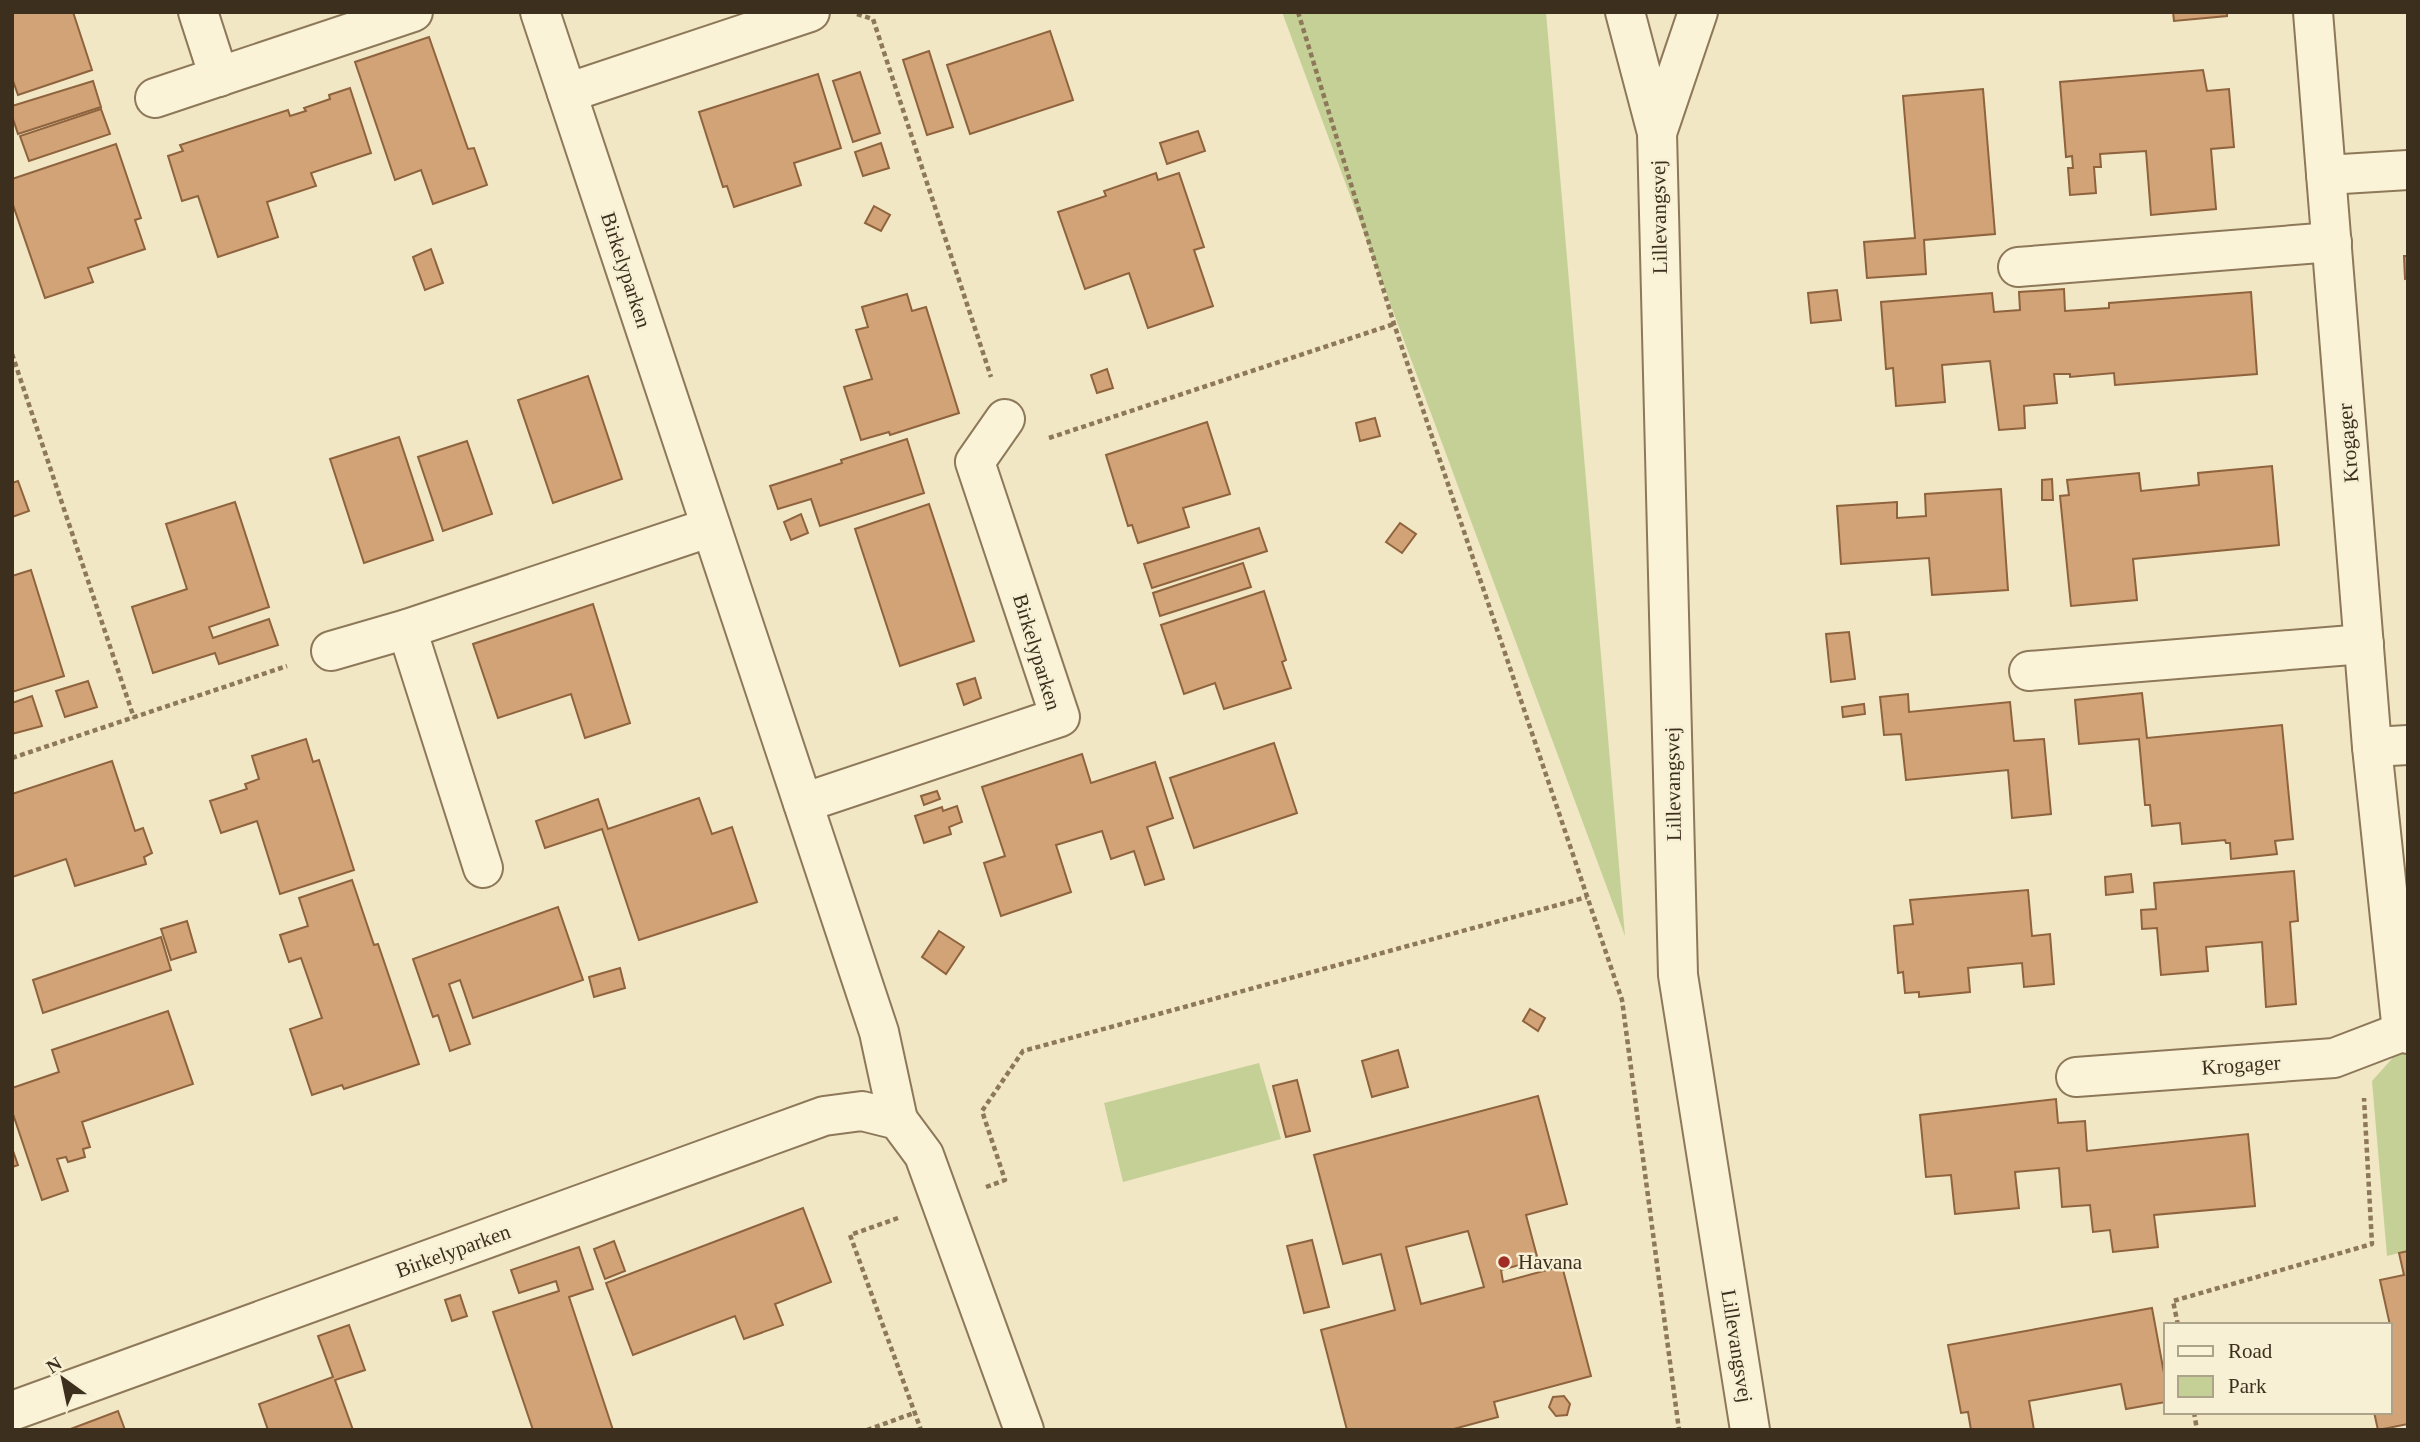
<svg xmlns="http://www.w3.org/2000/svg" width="2420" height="1442" viewBox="0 0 2420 1442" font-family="'Times New Roman',serif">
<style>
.green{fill:#c5d097}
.building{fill:#d2a377;stroke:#8e633d;stroke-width:2;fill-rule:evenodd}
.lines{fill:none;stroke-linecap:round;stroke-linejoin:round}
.minor-casing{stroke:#8d7859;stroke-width:42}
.tertiary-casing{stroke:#8d7859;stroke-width:42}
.path{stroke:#8d7859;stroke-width:4.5;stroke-dasharray:5 3.5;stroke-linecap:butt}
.minor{stroke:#fbf3d8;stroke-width:38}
.tertiary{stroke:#fbf3d8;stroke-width:38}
.poi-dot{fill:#a02c25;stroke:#f8f0d4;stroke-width:2.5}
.labels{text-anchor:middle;stroke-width:5;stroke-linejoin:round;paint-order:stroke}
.street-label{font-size:21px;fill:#3c2f1e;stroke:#f8f0d4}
.poi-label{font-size:21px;fill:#3c2f1e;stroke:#f8f0d4;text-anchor:start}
</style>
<rect width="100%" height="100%" fill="#f1e7c4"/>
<g class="green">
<polygon points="1282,12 1546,12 1625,936"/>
<polygon points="2408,1041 2408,1251 2387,1256 2372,1081"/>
<polygon points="1259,1063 1281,1139 1123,1182 1104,1103"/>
</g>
<g class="building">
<polygon points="12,12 73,12 92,70 18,95 12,78"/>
<polygon points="2173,12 2227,12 2227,16 2174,21"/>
<polygon points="1050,31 1073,100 970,134 947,65"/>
<polygon points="429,37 468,149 474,148 487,185 433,204 421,170 395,180 355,62"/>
<polygon points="929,51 953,127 927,135 903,60"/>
<polygon points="2203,70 2207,91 2229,89 2234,147 2211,149 2216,209 2151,215 2146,151 2100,154 2101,167 2094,167 2096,193 2070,195 2068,168 2073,168 2072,156 2066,157 2060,82"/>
<polygon points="860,72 880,133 853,142 833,81"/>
<polygon points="818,74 841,148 794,163 801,185 734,207 727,186 723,187 699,112"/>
<polygon points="93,81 101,107 18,134 12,116 12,106"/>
<polygon points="350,88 371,153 311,173 316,186 267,202 278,237 218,257 198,196 182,201 168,156 183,151 180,145 288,110 290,116 306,111 304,108 330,99 329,95"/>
<polygon points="1983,89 1995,234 1924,240 1926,274 1867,278 1864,242 1915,238 1903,96"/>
<polygon points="101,109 110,134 29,161 20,136"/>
<polygon points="1198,131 1205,151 1167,164 1160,143"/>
<polygon points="881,143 889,168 863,176 855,152"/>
<polygon points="116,144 141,218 135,220 145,249 88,268 93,282 45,298 12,202 12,179"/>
<polygon points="1156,173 1158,180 1179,173 1204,247 1194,250 1213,306 1148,328 1129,273 1085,289 1058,212 1106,196 1104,191"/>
<polygon points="874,206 890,215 881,231 865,223"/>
<polygon points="431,249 443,283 425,290 413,257"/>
<polygon points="2404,256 2408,256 2408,278 2405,279"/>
<polygon points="2064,289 2065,311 2109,308 2109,303 2251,292 2257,374 2115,385 2114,373 2070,377 2070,374 2054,374 2057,403 2024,406 2025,428 1999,430 1990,361 1942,365 1945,402 1896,406 1893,368 1886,369 1881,302 1992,293 1994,312 2020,310 2019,292"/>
<polygon points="1837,290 1841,320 1811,323 1808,293"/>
<polygon points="907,294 912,311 926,307 959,413 890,435 889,432 861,440 844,387 872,379 856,330 868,327 862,307"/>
<polygon points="1107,369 1113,388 1097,393 1091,375"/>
<polygon points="588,376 622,479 553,503 518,400"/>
<polygon points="1375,418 1380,436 1360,441 1356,423"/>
<polygon points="1207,422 1230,494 1183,508 1189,527 1138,543 1132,525 1128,526 1106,455"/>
<polygon points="399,437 433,540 364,563 330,459"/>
<polygon points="907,439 924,493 820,526 811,499 778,509 770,486 842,463 841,460"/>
<polygon points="467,441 492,514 443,531 418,457"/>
<polygon points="2272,466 2279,545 2133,559 2137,600 2071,606 2060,496 2069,495 2067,480 2139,473 2141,491 2199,485 2198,473"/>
<polygon points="2052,479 2053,500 2042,500 2042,480"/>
<polygon points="18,481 29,511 12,517 12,483"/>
<polygon points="2001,489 2008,590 1932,595 1929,558 1841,564 1837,506 1897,502 1897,518 1926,516 1925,494"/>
<polygon points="235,502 269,607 209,627 213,638 269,619 278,645 219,664 215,653 153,673 132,607 187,589 166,524"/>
<polygon points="929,504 974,641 900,666 855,529"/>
<polygon points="801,514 808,533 791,540 784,522"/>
<polygon points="1400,523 1416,534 1402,553 1386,542"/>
<polygon points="1259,528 1267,551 1152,588 1144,564"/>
<polygon points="1243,563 1251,587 1160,616 1153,593"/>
<polygon points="31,570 64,676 12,692 12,576"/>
<polygon points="1264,591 1286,660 1282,662 1291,688 1224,709 1215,683 1184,694 1161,625"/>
<polygon points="593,604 630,723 585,738 571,694 498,718 473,644"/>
<polygon points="1849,632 1855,679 1831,682 1826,634"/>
<polygon points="975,678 981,698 964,705 957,684"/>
<polygon points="88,681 97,707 65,717 56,691"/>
<polygon points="2142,693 2147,738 2282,725 2293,839 2275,841 2277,854 2231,859 2230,843 2226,843 2225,840 2182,844 2180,823 2152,826 2150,805 2145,805 2139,739 2079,744 2075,700"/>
<polygon points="1908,694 1909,712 2010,702 2014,741 2044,739 2051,814 2012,818 2008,770 1906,780 1901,734 1884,735 1880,697"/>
<polygon points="32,696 42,726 12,734 12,703"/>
<polygon points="1864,704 1865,714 1843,717 1842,707"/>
<polygon points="306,739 313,762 319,760 354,870 280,894 257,821 221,833 210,801 247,789 245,784 259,779 252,756"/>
<polygon points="1274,743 1297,813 1194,848 1170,778"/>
<polygon points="1082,754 1091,783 1155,762 1173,818 1147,827 1164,879 1145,885 1134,851 1111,859 1102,831 1056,845 1071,892 1001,916 984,863 1005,856 982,787"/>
<polygon points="112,761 135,831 143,828 152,853 144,857 146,864 75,886 66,859 12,877 12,794"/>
<polygon points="937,791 940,799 924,805 921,796"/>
<polygon points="699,798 712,834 732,827 757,902 639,940 602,829 545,848 536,821 598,799 608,829"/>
<polygon points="957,806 962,822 949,827 951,834 924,843 915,816 942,807 943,811"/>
<polygon points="2294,871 2298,921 2290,922 2296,1004 2266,1007 2262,942 2206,947 2208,971 2161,975 2157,928 2142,929 2141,910 2156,909 2154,883"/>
<polygon points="2131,874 2133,892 2106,895 2105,877"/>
<polygon points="352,880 374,945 378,944 419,1064 344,1089 342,1085 312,1095 290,1029 322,1018 301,958 289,962 280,935 308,926 299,898"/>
<polygon points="2028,890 2032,936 2050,934 2054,984 2024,987 2022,963 1968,968 1970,992 1919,997 1919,992 1905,993 1903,972 1898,973 1894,926 1913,924 1910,900"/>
<polygon points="558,907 583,980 473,1018 460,980 449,984 470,1044 450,1051 438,1015 433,1017 413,959"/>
<polygon points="187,921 196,952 171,960 161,929"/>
<polygon points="939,931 964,947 946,974 922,957"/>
<polygon points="161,937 171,970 43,1013 33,980"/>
<polygon points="620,968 625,988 594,997 589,977"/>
<polygon points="1530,1009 1545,1018 1538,1031 1523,1021"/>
<polygon points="168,1011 193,1084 82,1122 90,1147 83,1149 85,1157 68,1162 66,1157 57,1159 68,1191 42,1200 12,1111 12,1088 59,1072 52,1050"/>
<polygon points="1398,1050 1408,1087 1372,1097 1362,1061"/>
<polygon points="1297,1080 1310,1131 1286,1137 1273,1086"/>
<path d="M1538,1096L1567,1204L1526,1215L1538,1260L1501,1270L1503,1282L1562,1266L1591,1376L1494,1402L1498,1417L1450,1430H1347L1321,1330L1395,1310L1381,1254L1343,1264L1314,1155ZM1468,1231L1484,1287L1421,1304L1406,1247Z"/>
<polygon points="2056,1099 2058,1123 2085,1121 2087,1151 2248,1134 2255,1206 2154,1215 2158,1247 2113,1252 2110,1230 2093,1232 2090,1205 2062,1207 2059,1168 2015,1172 2019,1208 1955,1214 1951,1175 1926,1177 1920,1115"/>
<polygon points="12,1148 18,1165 12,1167"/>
<polygon points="803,1208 831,1282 775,1304 783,1325 744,1339 735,1316 633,1355 606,1283"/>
<polygon points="1312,1240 1329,1307 1304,1313 1287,1246"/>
<polygon points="614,1241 625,1271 605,1279 594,1249"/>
<polygon points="579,1247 593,1289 569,1297 613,1430 533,1430 493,1312 559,1291 556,1281 519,1293 511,1270"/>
<polygon points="2408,1251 2408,1424 2378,1430 2374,1412 2390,1412 2390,1325 2380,1280 2404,1275 2399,1253"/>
<polygon points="460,1295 467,1316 452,1321 445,1300"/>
<polygon points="2152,1308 2166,1384 2166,1402 2126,1409 2121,1384 2029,1401 2034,1430 1971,1430 1968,1412 1961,1413 1948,1345"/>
<polygon points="349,1325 365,1370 335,1380 353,1430 268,1430 259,1404 333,1377 318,1336"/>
<polygon points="1564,1396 1570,1404 1567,1415 1556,1416 1549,1407 1553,1397"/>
<polygon points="118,1411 125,1430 68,1430"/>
</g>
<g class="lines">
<defs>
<g id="minor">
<polyline points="198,12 219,77"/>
<polyline points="540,12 879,1032 898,1120"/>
<polyline points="2313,12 2372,747 2402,1032 2408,1034"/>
<polyline points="567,93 810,12"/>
<polyline points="155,98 413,12"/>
<polyline points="2326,175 2408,170"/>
<polyline points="2018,267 2332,242"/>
<polyline points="407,629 483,868"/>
<polyline points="331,651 407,629 711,527"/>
<polyline points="2029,671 2364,644"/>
<polyline points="2372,747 2408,745"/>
<polyline points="803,803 1060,717 975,462 1005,419"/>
<polyline points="2076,1077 2334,1058 2402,1032"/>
<polyline points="12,1411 824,1116 862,1111 898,1120 924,1155 1024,1430"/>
</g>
<g id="tertiary">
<polyline points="1625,12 1657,133 1678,975 1750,1430"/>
<polyline points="1657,133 1698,12"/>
</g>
</defs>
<use href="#minor" class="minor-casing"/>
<use href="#tertiary" class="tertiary-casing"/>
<g class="path">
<polyline points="1298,12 1394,324 1622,1000 1679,1430"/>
<polyline points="857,14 873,19 991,377"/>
<polyline points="12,354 134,718"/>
<polyline points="1049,438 1394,324"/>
<polyline points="12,758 287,666"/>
<polyline points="986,1187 1005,1180 982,1111 1023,1051 1587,897"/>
<polyline points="898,1218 850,1235 921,1430"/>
<polyline points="2178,1325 2173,1301 2372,1244 2364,1098"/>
<polyline points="2194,1412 2197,1430"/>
<polyline points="867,1430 914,1413"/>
</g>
<use href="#minor" class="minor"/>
<use href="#tertiary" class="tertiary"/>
</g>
<circle class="poi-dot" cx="1504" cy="1262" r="7"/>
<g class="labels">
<g class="street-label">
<text transform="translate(1659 217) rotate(-91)" y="7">Lillevangsvej</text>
<text transform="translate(626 270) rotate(72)" y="7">Birkelyparken</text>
<text transform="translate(2348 443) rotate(-95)" y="7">Krogager</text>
<text transform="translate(1037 652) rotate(73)" y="7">Birkelyparken</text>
<text transform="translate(1673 784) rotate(-91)" y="7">Lillevangsvej</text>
<text transform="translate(2241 1065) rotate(-4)" y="7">Krogager</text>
<text transform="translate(453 1251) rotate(-20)" y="7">Birkelyparken</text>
<text transform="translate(1737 1346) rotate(81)" y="7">Lillevangsvej</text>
</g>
<g class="poi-label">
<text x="1518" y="1269">Havana</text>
</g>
</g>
<rect width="2420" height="1442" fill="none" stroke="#3c2f1e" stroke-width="28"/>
<rect x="2164" y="1323" width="228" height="91" fill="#f8f0d4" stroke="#ada38b" stroke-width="2"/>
<rect x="2178" y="1346" width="35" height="10" fill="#fbf3d8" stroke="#ada38b" stroke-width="2"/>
<text x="2228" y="1358" font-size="21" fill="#3c2f1e">Road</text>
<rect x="2178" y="1376" width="35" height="21" fill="#c5d097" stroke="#ada38b" stroke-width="2"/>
<text x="2228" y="1393" font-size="21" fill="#3c2f1e">Park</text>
<g transform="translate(63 1379) rotate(327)" stroke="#f8f0d4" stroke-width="5" paint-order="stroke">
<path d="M0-5L12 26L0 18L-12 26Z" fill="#3c2f1e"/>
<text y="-10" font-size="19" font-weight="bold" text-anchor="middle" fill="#3c2f1e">N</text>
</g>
</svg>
